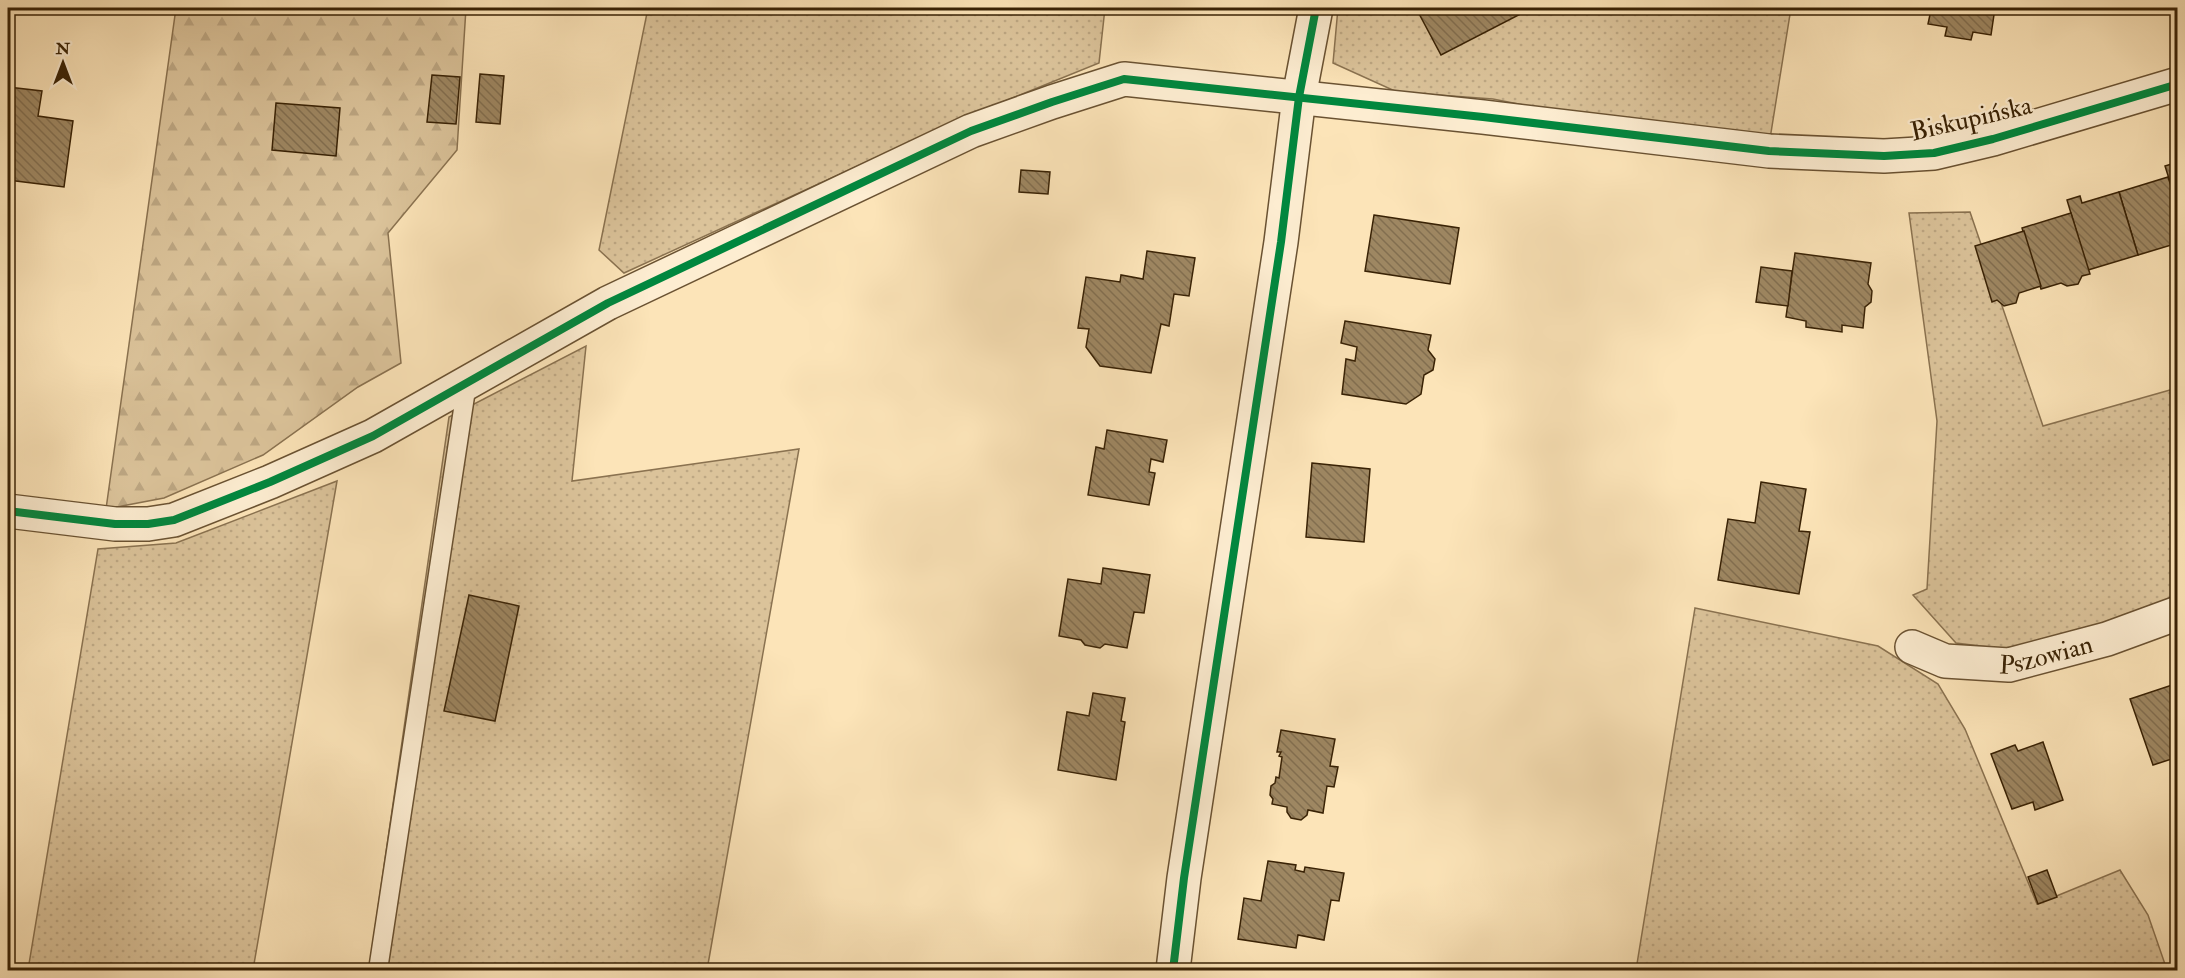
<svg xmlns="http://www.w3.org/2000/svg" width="2185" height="978" viewBox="0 0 2185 978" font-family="'IM FELL Double Pica',serif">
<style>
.grass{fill:url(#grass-dots);stroke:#8a7250;stroke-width:1.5}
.forest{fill:url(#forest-firs);stroke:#8a7250;stroke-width:1.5}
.building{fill:url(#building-back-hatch);stroke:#392205;stroke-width:1.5}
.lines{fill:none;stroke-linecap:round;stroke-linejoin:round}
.lane-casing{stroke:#6a5232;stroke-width:21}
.street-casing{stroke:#6a5232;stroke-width:36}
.lane{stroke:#fdedd1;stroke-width:18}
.street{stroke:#fdedd1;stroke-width:33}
.cycleway-casing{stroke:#fdedd1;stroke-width:11}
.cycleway{stroke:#00873e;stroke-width:8}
.labels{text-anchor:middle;stroke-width:4.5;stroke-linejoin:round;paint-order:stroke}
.street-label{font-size:26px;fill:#392205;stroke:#fdedd1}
</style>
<defs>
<pattern id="grass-dots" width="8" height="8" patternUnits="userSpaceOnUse" patternTransform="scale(1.5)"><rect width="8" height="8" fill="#dbc39a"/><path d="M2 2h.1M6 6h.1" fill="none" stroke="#bda783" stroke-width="1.8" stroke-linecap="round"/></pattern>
<pattern id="forest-firs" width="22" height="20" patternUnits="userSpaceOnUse" patternTransform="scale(1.5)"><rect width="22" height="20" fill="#dbc39a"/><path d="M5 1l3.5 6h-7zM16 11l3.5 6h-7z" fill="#bda783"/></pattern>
<pattern id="building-back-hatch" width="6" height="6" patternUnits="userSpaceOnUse" patternTransform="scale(1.5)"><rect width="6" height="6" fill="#9e8762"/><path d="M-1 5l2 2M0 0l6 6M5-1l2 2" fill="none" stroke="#826e4f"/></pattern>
</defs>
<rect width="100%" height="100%" fill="#fce4b8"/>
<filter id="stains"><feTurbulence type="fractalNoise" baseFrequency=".00333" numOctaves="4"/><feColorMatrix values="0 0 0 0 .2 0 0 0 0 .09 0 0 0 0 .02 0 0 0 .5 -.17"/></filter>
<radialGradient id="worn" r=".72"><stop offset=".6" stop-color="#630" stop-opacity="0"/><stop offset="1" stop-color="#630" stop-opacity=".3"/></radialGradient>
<g class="grass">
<polygon points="648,8 1105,8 1099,63 956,121 624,273 599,250"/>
<polygon points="1338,8 1791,8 1769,145 1654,131 1493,99 1397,92 1333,63"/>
<polygon points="1970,212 2043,426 2177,388 2177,597 2094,627 2012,650 1956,643 1913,595 1927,589 1937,421 1909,213"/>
<polygon points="586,346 572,481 799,449 707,970 369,970 449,417"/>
<polygon points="337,481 253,970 28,970 98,549 176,543"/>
<polygon points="1695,608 1878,646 1938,684 1965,729 2037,904 2120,870 2148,915 2167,970 1636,970"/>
</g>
<polygon class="forest" points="176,8 466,8 457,150 388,233 401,363 358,387 263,455 164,498 106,509"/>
<g class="building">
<polygon points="1416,8 1527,8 1528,10 1441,55"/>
<polygon points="1927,8 1995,8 1991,35 1973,32 1971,40 1945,36 1947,27 1928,24 1931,10"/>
<polygon points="480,74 504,76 500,124 476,122"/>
<polygon points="432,75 460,77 456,124 427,122"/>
<polygon points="8,87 42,91 38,116 73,121 64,187 8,180"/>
<polygon points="276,103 340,108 336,156 272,150"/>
<polygon points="2178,162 2178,207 2165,166"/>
<polygon points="1021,170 1050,172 1048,194 1019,192"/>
<polygon points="2168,177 2178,207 2178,243 2138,255 2119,192"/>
<polygon points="2119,192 2138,255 2088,270 2067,200 2080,196 2082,203"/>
<polygon points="2071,213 2090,274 2082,276 2078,284 2067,286 2061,283 2041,289 2022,228"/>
<polygon points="1374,215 1459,228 1450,284 1365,271"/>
<polygon points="2024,231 2041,286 2019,293 2016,303 2004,306 1997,300 1992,302 1975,246"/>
<polygon points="1147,251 1195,258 1189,296 1174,294 1169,326 1161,324 1151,373 1100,366 1086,347 1089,329 1078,328 1086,277 1120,282 1121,275 1143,279"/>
<polygon points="1795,253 1871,263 1868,284 1872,291 1871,302 1865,307 1863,328 1842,325 1842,332 1806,327 1806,321 1786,317"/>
<polygon points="1761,267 1792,271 1788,306 1756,302"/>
<polygon points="1345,321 1431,335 1428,350 1435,359 1433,370 1424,375 1421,394 1406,404 1342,394 1346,359 1355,361 1357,347 1341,343"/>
<polygon points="1107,430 1167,440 1163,462 1151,459 1149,472 1155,473 1149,505 1088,495 1096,447 1104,449"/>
<polygon points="1312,463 1370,469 1364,542 1306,537"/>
<polygon points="1761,482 1806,489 1799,531 1810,532 1799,594 1718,580 1728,519 1755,523"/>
<polygon points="1103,568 1150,575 1144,613 1134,612 1127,648 1105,644 1100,648 1085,645 1081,640 1059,636 1068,579 1101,584"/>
<polygon points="469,595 519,606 495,721 444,711"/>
<polygon points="2178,683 2178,757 2153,765 2130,699"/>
<polygon points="1093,693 1125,698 1121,721 1125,722 1116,780 1058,770 1067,712 1089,716"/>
<polygon points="1281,730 1335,739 1330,766 1338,767 1334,787 1327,786 1323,813 1308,810 1307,815 1301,820 1291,818 1287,812 1287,807 1272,804 1273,799 1270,795 1271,786 1275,783 1276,777 1279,778 1282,757 1279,756 1281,752 1277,752"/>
<polygon points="2043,742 2063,800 2035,810 2033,802 2012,809 1991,754 2015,745 2018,751"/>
<polygon points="1268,861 1296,865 1295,870 1304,872 1305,867 1344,873 1339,901 1331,900 1324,940 1298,935 1296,948 1238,939 1244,898 1261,901"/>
<polygon points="2047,870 2057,897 2038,904 2028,877"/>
</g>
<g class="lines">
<defs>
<polyline id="lane" points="378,970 467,383"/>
<g id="street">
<polyline points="8,511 115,524 148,524 174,520 270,482 373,436 608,303 971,131 1052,102 1124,79 1483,117 1769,151 1884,156 1934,153 1993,139 2178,84"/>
<path id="s1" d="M1912,647L1945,661L2009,665L2107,639L2178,613"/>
<polyline points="1173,970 1184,878 1281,242 1299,97 1316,8"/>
</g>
</defs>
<use href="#lane" class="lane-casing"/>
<use href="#street" class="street-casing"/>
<use href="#lane" class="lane"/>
<use href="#street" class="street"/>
<defs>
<g id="cycleway">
<polyline points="8,511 115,524 148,524 174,520 270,482 373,436 608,303 971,131 1052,102 1124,79 1483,117 1769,151 1884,156 1934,153 1993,139 2178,84"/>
<polyline points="1173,970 1184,878 1281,242 1299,97 1316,8"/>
</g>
</defs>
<use href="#cycleway" class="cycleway-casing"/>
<use href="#cycleway" class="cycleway"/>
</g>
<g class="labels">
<g class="street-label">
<text transform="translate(1971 118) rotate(-13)" y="9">Biskupińska</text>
<text dy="9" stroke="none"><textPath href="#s1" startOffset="138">Pszowian</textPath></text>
</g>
</g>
<rect width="2185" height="978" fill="none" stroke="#fce4b8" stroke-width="30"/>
<rect x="9" y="9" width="2167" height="960" fill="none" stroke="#392205" stroke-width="3"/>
<rect x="15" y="15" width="2155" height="948" fill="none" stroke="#392205" stroke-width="1.5"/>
<g transform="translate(63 63)" stroke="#fdedd1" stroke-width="4.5" paint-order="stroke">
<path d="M0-4.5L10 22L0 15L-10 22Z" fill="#392205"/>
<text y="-9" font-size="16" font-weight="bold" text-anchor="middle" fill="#392205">N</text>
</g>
<rect width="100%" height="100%" filter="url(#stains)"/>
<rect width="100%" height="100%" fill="url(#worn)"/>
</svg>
